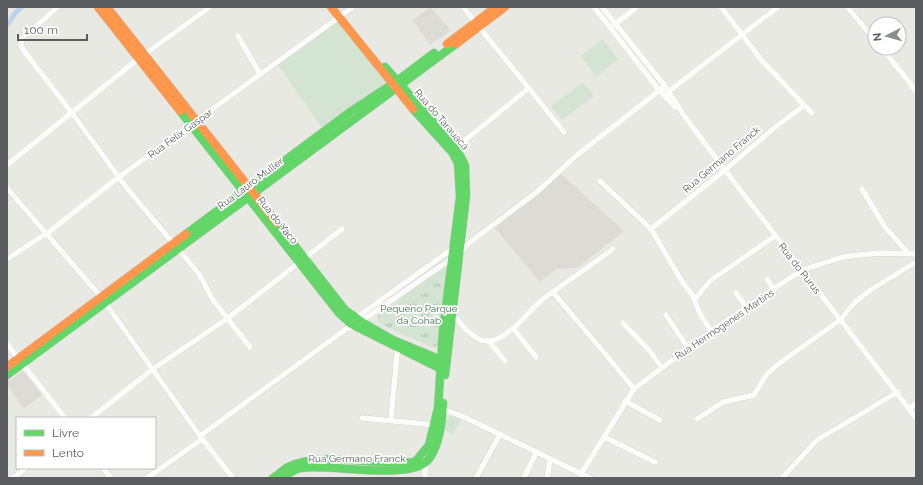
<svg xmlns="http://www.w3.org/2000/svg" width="923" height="485" viewBox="0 0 923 485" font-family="Raleway,sans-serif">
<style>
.education{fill:#dcdbd4}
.green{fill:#d3e4d2}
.park{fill:url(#park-tufts)}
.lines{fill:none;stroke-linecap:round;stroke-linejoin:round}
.canal{stroke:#bcd3ee;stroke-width:5}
.street-casing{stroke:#c6c7c6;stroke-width:6}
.fast-casing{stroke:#c7c7c6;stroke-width:9}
.slow-casing{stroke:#c7c7c6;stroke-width:9}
.street{stroke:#fcfcfb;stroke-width:5.5}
.fast{stroke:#63d668;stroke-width:8}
.slow{stroke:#ff974d;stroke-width:8}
.labels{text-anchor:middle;stroke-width:3.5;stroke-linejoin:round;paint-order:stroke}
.street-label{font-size:10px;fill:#5a5c60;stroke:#fff}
.park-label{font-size:10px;fill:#3e7b48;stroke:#fff}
</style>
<defs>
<pattern id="park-tufts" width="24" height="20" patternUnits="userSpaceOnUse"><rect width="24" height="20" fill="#d3e4d2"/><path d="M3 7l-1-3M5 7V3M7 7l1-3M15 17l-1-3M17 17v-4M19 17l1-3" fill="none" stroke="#aebcae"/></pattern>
</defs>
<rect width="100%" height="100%" fill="#e9e9e4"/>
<g class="education">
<polygon points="430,7 451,30 430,45 413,20"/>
<polygon points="561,174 624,231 577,268 556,269 540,282 494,227"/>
<polygon points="23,371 42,395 24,409 7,385 7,382"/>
</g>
<g class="green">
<polygon points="340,19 388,81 323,129 278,65"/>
<polygon points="603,39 618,59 596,77 581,56"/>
<polygon points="583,82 594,96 562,120 551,106"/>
</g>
<g class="park">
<polygon points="445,264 450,264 439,345 433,348 379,323 377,317"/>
<polygon points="450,416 461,420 453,435 443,429 444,423"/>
</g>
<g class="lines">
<polyline class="canal" points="7,25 16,12 22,7"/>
<defs>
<g id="street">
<polyline points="58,7 22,38 21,45 24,51 72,113 126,187 199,274 213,300 250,347"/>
<polyline points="463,7 564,132"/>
<polyline points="594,7 659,90 675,107"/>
<polyline points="602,7 665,86 685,117 725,170 916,418"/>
<polyline points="721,7 763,62 812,113"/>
<polyline points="847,7 875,40"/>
<polyline points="614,25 637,7"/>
<polyline points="238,36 260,74"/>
<polyline points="882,48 916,91"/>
<polyline points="664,95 778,7"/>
<polyline points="453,150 529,88"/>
<polyline points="7,165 138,59 210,7"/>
<polyline points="600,181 651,229 683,283 693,296 699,312 711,331"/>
<polyline points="7,188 101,297 200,436 233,478"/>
<polyline points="862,189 885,227 908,253"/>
<polyline points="651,229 725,170 774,128 805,105"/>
<polyline points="7,259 50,231 119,177 353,7"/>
<polyline points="767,279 774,290"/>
<path d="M553,292C580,325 608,356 634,389"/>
<polyline points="736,293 747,308"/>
<polyline points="695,299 711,280 775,236"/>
<path d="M451,313C460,322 473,341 487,341C507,342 529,310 543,299C566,282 590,266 613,249"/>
<polyline points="666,315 688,348"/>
<polyline points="353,320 455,247"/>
<polyline points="623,323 650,351 661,367"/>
<polyline points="513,328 536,357"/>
<polyline points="489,341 505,361"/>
<polyline points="7,344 65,418"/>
<polyline points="625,401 660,420"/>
<polyline points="440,408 464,417 590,478"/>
<polyline points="909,408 916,404"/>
<polyline points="91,418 153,369 228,318 342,229"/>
<polyline points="362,418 436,425"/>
<polyline points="391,419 398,344"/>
<polyline points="697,419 723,402 754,395 766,375 777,365 840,320 855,302 872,289 916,262"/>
<polyline points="200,436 346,329 354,326 460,253 469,243 538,191 577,155 665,86"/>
<polyline points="604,437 655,462"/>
<polyline points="103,468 111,478"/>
<polyline points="581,474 634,389 711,331 802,270 843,257 860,255 879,253 916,254"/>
<polyline points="13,478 26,468"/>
<polyline points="147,478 202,439"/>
<polyline points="425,478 425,463"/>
<polyline points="476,478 499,436"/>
<polyline points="524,478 536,453"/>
<polyline points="547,478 550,460"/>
<polyline points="782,478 817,440 898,392"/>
</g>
<g id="fast">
<polyline points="385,67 456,148 465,165 466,196 445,375"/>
<polyline points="180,111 339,313 351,324 443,370"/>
<polyline points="277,223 345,310 365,324 393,340 446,362"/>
<polyline points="186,234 350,112 397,81 434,53"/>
<polyline points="7,375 456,44"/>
<path d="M273,478C278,475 283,470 288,467C324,450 376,467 415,462L429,445L438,408L443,330L460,197L458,163L452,152L413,109"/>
<path d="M282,478C288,474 294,469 301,468C330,463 411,482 429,459C440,444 442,421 443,403"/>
</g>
<g id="slow">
<polyline points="98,7 180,111"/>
<polyline points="107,7 277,223"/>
<polyline points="331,7 413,109"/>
<polyline points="447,44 496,7"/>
<polyline points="456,44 505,7"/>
<polyline points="7,367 186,234"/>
</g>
</defs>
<use href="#street" class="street-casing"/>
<use href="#fast" class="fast-casing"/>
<use href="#slow" class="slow-casing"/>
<use href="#street" class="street"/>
<use href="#fast" class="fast"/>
<use href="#slow" class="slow"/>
</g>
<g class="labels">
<g class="street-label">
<text transform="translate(442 119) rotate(49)" y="4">Rua do Tarauacá</text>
<text transform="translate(180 133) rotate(-36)" y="4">Rua Felix Gaspar</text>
<text transform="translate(721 159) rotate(-40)" y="4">Rua Germano Franck</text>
<text transform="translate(250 183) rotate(-37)" y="4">Rua Lauro Muller</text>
<text transform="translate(278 220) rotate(51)" y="4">Rua do Yaco</text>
<text transform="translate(800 268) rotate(52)" y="4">Rua do Purus</text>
<text transform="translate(724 324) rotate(-34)" y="4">Rua Hermogenes Martins</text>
<text x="357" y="462">Rua Germano Franck</text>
</g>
<g class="park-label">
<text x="419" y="312">Pequeno Parque<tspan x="419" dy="12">da Cohab</tspan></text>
</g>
</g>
<rect width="923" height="485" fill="none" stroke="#5a5c60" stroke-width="16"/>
<rect x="16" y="417" width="140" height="52" fill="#ffffff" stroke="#bdbebf"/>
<rect x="24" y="430" width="20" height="6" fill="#63d668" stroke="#bdbebf"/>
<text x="52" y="437" font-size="12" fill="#5a5c60">Livre</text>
<rect x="24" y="450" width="20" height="6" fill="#ff974d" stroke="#bdbebf"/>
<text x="52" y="457" font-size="12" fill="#5a5c60">Lento</text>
<g transform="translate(887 36) rotate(264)"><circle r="19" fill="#ffffff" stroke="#bdbebf"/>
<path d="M0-3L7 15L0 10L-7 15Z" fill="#8c8d8e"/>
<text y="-6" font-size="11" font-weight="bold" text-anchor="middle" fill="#5a5c60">N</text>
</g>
<path d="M18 34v6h69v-6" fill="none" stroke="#5a5c60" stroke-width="2"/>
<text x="24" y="34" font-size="12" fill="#5a5c60" stroke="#ffffff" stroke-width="3" paint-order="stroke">100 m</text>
</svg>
